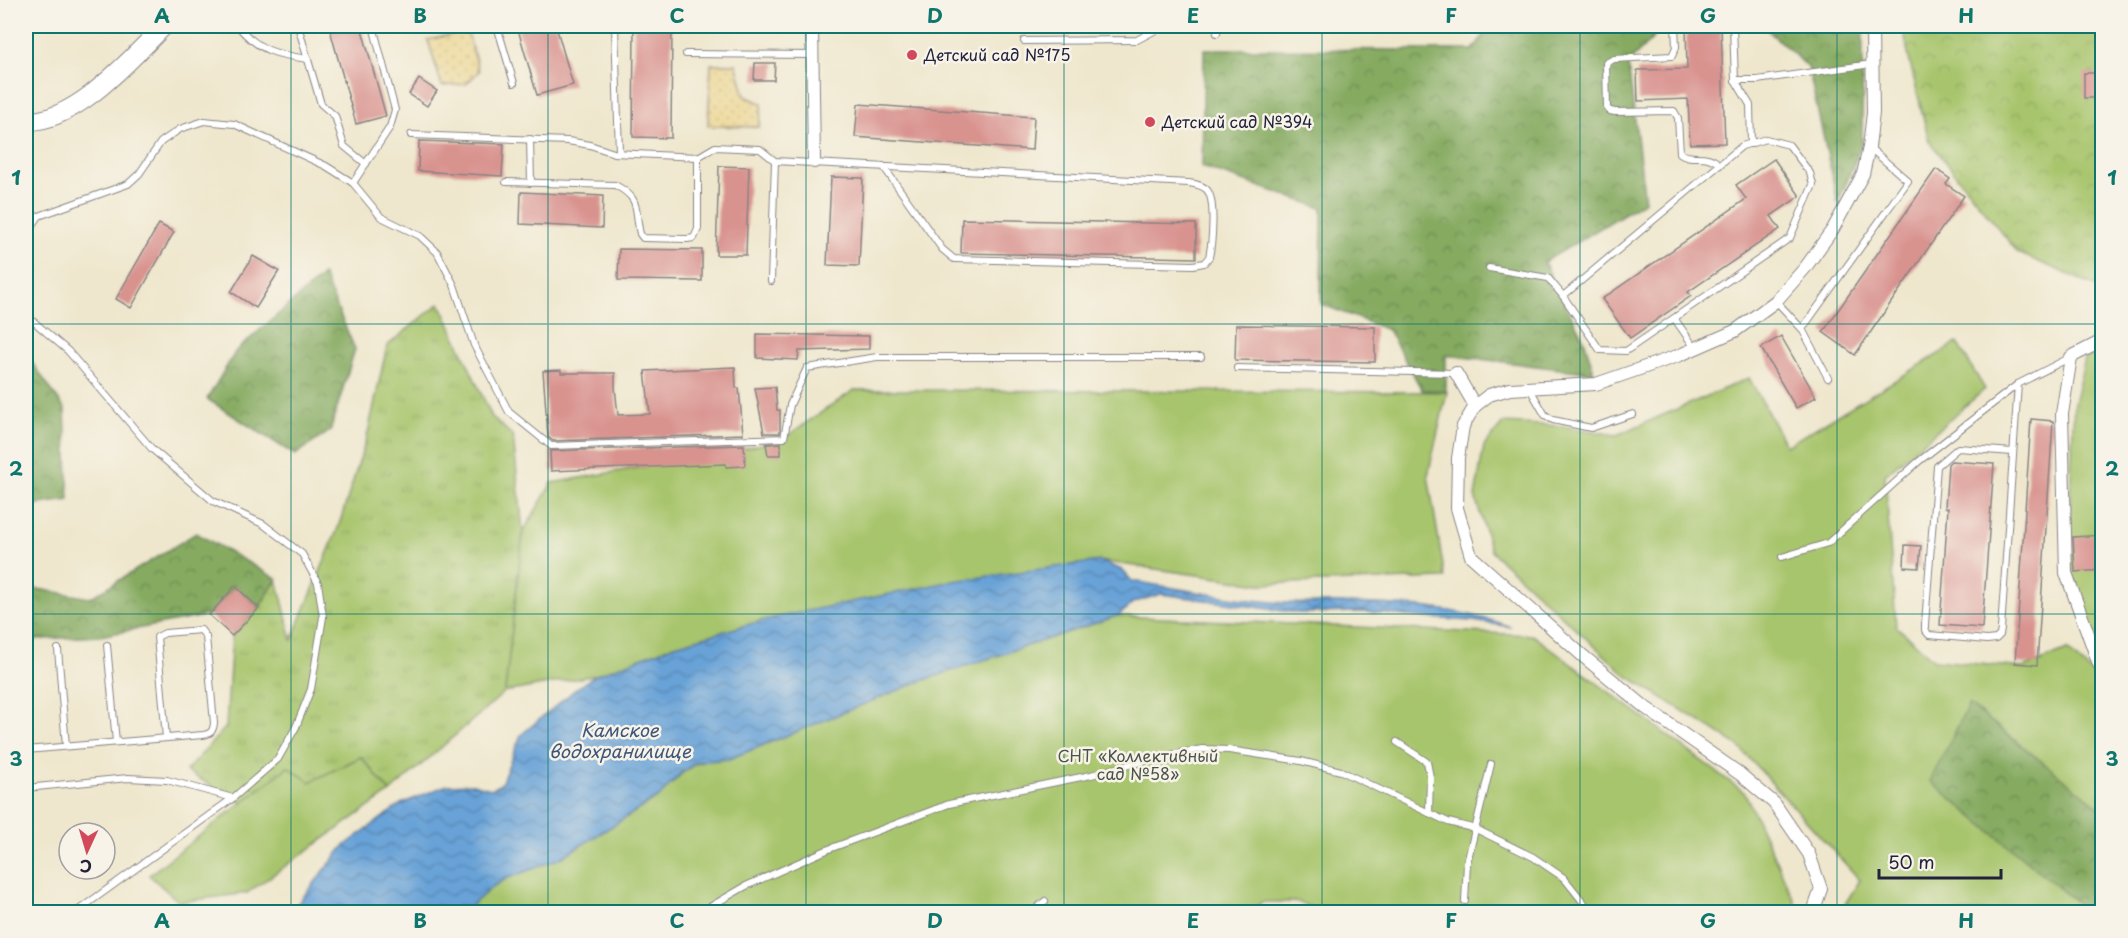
<svg xmlns="http://www.w3.org/2000/svg" width="2128" height="938" viewBox="0 0 2128 938" font-family="'Playpen Sans',sans-serif">
<style>
.grass{fill:url(#grass-tufts);stroke:#647454;stroke-width:1.5}
.forest{fill:url(#forest-crowns);stroke:#54664e;stroke-width:1.5}
.sand{fill:url(#sand-dots);stroke:#887e6c;stroke-width:1.5}
.park{fill:url(#park-crowns);stroke:#647454;stroke-width:1.5}
.garden{fill:#a7c56c;stroke:#647454;stroke-width:1.5}
.water{fill:url(#water-waves);stroke:#456289;stroke-width:1.5}
.building{fill:#d9938f}
.lines{fill:none;stroke-linecap:round;stroke-linejoin:round}
.service-casing{stroke:#888484;stroke-width:8}
.minor-casing{stroke:#888484;stroke-width:14}
.secondary-casing{stroke:#888484;stroke-width:20}
.service{stroke:#fff;stroke-width:6}
.minor{stroke:#fff;stroke-width:12}
.secondary{stroke:#fff;stroke-width:18}
.grid{fill:none;stroke:#0f766e;stroke-width:1.5;stroke-opacity:0.55}
.poi-dot{fill:#d1495b;stroke:#f7f3e8;stroke-width:2}
.labels{text-anchor:middle;stroke-width:5;stroke-linejoin:round;paint-order:stroke}
.poi-label{font-size:16px;fill:#22223b;stroke:#f7f3e8;text-anchor:start}
.park-label{font-size:16px;fill:#4a534a;stroke:#f7f3e8}
.water-label{font-size:18px;font-style:italic;fill:#3e5579;stroke:#f7f3e8}
.neatline{fill:none;stroke:#0f766e;stroke-width:2}
.grid-label{font-size:20px;text-anchor:middle;font-weight:bold;fill:#0f766e}
</style>
<defs>
<pattern id="grass-tufts" width="24" height="20" patternUnits="userSpaceOnUse" patternTransform="scale(1.5)"><rect width="24" height="20" fill="#a7c56c"/><path d="M3 7l-1-3M5 7V3M7 7l1-3M15 17l-1-3M17 17v-4M19 17l1-3" fill="none" stroke="#8fa95e"/></pattern>
<pattern id="forest-crowns" width="20" height="18" patternUnits="userSpaceOnUse" patternTransform="scale(1.5)"><rect width="20" height="18" fill="#85aa60"/><path d="M2 6a3 3 0 1 1 6 0M12 15a3 3 0 1 1 6 0" fill="none" stroke="#6c8a50"/></pattern>
<pattern id="sand-dots" width="8" height="8" patternUnits="userSpaceOnUse" patternTransform="scale(1.5)"><rect width="8" height="8" fill="#eeda9e"/><path d="M2 2h.1M6 6h.1" fill="none" stroke="#ccbb89" stroke-width="1.8" stroke-linecap="round"/></pattern>
<pattern id="park-crowns" width="20" height="18" patternUnits="userSpaceOnUse" patternTransform="scale(1.5)"><rect width="20" height="18" fill="#a7c56c"/><path d="M2 6a3 3 0 1 1 6 0M12 15a3 3 0 1 1 6 0" fill="none" stroke="#8fa95e"/></pattern>
<pattern id="water-waves" width="16" height="10" patternUnits="userSpaceOnUse" patternTransform="scale(1.5)"><rect width="16" height="10" fill="#68a2d7"/><path d="M0 5q4-4 8 0t8 0" fill="none" stroke="#5584b0"/></pattern>
</defs>
<rect width="100%" height="100%" fill="#f7f3e8"/>
<filter id="ink" filterUnits="userSpaceOnUse"><feTurbulence type="fractalNoise" baseFrequency=".0167" numOctaves="2"/><feDisplacementMap in="SourceGraphic" scale="12" xChannelSelector="R" yChannelSelector="G"/><feConvolveMatrix kernelMatrix="1 2 1 2 8 2 1 2 1" color-interpolation-filters="sRGB"/></filter>
<filter id="wash" filterUnits="userSpaceOnUse"><feTurbulence type="fractalNoise" baseFrequency=".008" numOctaves="4" result="noise"/><feDisplacementMap in="SourceGraphic" scale="24" xChannelSelector="R" yChannelSelector="G"/><feGaussianBlur stdDeviation="1.35" result="paint"/><feColorMatrix in="noise" values="0 0 0 0 0 0 0 0 0 0 0 0 0 0 0 0 0 1.4 0 .05"/><feComposite in="paint" operator="in"/></filter>
<g filter="url(#wash)">
<rect width="100%" height="100%" fill="#efe7cd"/>
<polygon class="grass" points="440,303 492,417 513,436 523,532 505,692 390,792 361,757 310,782 288,767 242,803 186,771 226,727 232,636 259,608 277,579 292,640 338,528 367,437 387,346"/>
<g class="forest">
<polygon points="1490,26 1665,26 1628,63 1645,201 1544,262 1585,342 1594,373 1446,355 1446,391 1422,390 1388,330 1321,304 1322,208 1202,167 1204,49 1473,50"/>
<polygon points="1763,26 1863,26 1862,144 1838,203 1808,67"/>
<polygon points="323,275 355,349 330,431 295,455 207,399 236,351"/>
<polygon points="28,357 65,409 69,500 26,506 26,362"/>
<polygon points="196,533 277,579 259,608 235,586 209,615 100,636 26,640 26,587 90,598"/>
<polygon points="1969,704 2102,809 2102,912 2088,912 1929,781"/>
</g>
<g class="sand">
<polygon points="467,31 479,71 466,84 442,86 428,40"/>
<polygon points="711,64 736,64 745,96 762,104 759,127 708,126"/>
</g>
<polygon class="park" points="1903,26 2102,26 2102,289 2018,253 1929,141 1908,54"/>
<g class="garden">
<polygon points="1957,343 1985,389 1885,475 1896,626 1934,660 2024,668 2067,650 2102,682 2102,809 1969,704 1930,781 2088,912 1840,912 1860,880 1736,744 1627,676 1491,551 1475,496 1484,446 1503,423 1561,426 1617,435 1749,378 1786,446"/>
<polygon points="2102,351 2102,647 2097,649 2067,569 2074,403 2085,359"/>
<polygon points="854,390 1447,392 1428,475 1445,578 1260,584 1100,561 675,645 596,675 505,692 523,532 552,483 739,450 784,438"/>
<path d="M1117,616L1532,635L1745,793L1796,904L1789,912H1324L1298,902H1261L1253,912H464L492,887L672,784C691,762 701,760 729,759L921,681Z"/>
<polygon points="361,757 390,792 247,893 179,902 149,875 288,767 310,782"/>
</g>
<path class="water" d="M1100,561L1122,570L1132,581C1184,589 1237,601 1290,603C1308,604 1326,602 1345,603C1400,604 1459,607 1511,627L1473,621L1428,618L1366,612L1298,613L1161,594L1132,603L1127,609L1117,616L921,681L729,759L697,762L681,773L659,797L561,858L506,879L492,887L464,912H291L344,846L401,804L447,785L473,784L491,789L501,784L521,735L577,688L596,675L675,645L768,619L953,581Z"/>
<g id="blocks">
<g class="building">
<polygon points="329,26 361,26 386,116 356,124"/>
<polygon points="517,26 556,26 573,85 537,95"/>
<polygon points="634,26 672,26 671,138 633,137"/>
<polygon points="1686,26 1721,26 1725,143 1690,144 1688,99 1638,101 1637,70 1687,69"/>
<polygon points="755,63 775,63 774,80 754,80"/>
<rect x="2084" y="73" width="19" height="25"/>
<polygon points="419,79 437,91 427,106 409,94"/>
<polygon points="858,104 1034,117 1032,150 855,137"/>
<polygon points="419,141 504,144 502,176 418,171"/>
<polygon points="1774,159 1800,196 1771,216 1780,229 1688,292 1691,296 1630,338 1602,299 1746,199 1736,185"/>
<polygon points="719,166 749,167 746,255 716,255"/>
<polygon points="1936,169 1950,179 1946,184 1964,196 1855,355 1823,332"/>
<polygon points="831,177 863,178 859,266 827,265"/>
<polygon points="521,192 603,196 602,228 520,224"/>
<polygon points="962,219 1196,224 1196,258 961,253"/>
<polygon points="159,224 174,232 131,308 116,299"/>
<polygon points="619,249 702,250 702,281 618,280"/>
<polygon points="253,256 279,271 256,308 231,292"/>
<polygon points="1236,325 1375,327 1375,362 1235,360"/>
<polygon points="757,334 869,336 869,349 799,351 798,360 757,358"/>
<polygon points="1781,336 1816,397 1796,408 1761,348"/>
<polygon points="735,367 736,388 739,388 743,434 553,441 548,437 543,371 561,370 561,373 615,373 615,387 618,415 650,414 645,371"/>
<polygon points="775,387 777,410 780,410 780,433 764,433 755,388"/>
<polygon points="2031,419 2053,421 2037,665 2015,663"/>
<polygon points="781,443 781,455 768,455 766,444"/>
<polygon points="744,445 745,466 726,467 726,464 551,471 550,451"/>
<polygon points="1951,461 1994,464 1982,628 1940,625 1948,508 1945,508 1948,464"/>
<polygon points="2103,535 2103,570 2075,572 2073,537"/>
<polygon points="1905,545 1921,546 1919,568 1904,567"/>
<polygon points="235,586 259,608 232,636 209,615"/>
</g>
</g>
</g>
<g filter="url(#ink)">
<use href="#blocks" fill-opacity="0" stroke="#888484" stroke-width="1.5"/>
<g class="lines">
<defs>
<g id="service">
<path d="M238,26C258,51 278,55 308,59"/>
<polyline points="298,26 321,104 335,116 344,146 366,164"/>
<polyline points="497,26 514,83"/>
<polyline points="615,26 619,153"/>
<path d="M1675,26L1676,47L1672,56L1614,59L1606,63L1607,108L1610,111L1615,112L1674,111L1678,118L1680,153C1692,162 1706,151 1720,165"/>
<polyline points="1733,26 1735,80 1750,105 1751,144"/>
<polyline points="1217,33 1218,26"/>
<polyline points="1024,41 1137,40 1163,26"/>
<polyline points="686,54 812,55"/>
<polyline points="1735,80 1757,80 1872,64"/>
<path d="M411,135L568,141L590,145L614,153L698,157L715,147L760,149L775,161L1189,183C1195,184 1203,185 1207,190C1216,200 1212,244 1209,257L1204,263L1193,265L954,259L942,249L883,166"/>
<polyline points="530,139 531,183"/>
<path d="M506,182L615,185C642,199 634,209 640,234L643,238L687,239L694,238L698,229V157"/>
<polyline points="353,183 390,127 395,110 373,26"/>
<polyline points="26,235 39,216 128,184 139,174 161,142 180,129 204,121 234,124 326,166 353,183 381,217 420,236 437,252 454,285 474,345 509,412 551,446 784,438 790,405 807,368 877,357 1201,357"/>
<polyline points="1489,268 1548,278 1563,296"/>
<polyline points="771,281 775,161"/>
<polyline points="1776,301 1802,329"/>
<polyline points="26,315 68,351 152,449 213,501 263,524 302,554 318,583 323,617 311,689 296,727 278,759 233,798 76,912"/>
<polyline points="1674,318 1790,238 1813,185 1810,173 1789,145 1766,139 1742,146 1563,296 1600,350 1626,351 1674,318 1695,348"/>
<polyline points="1237,368 1456,373"/>
<polyline points="1828,378 1802,329 1908,181 1870,148"/>
<polyline points="1530,389 1545,415 1553,420 1591,428 1633,414"/>
<polyline points="2013,452 1958,448 1937,466 1925,624 1925,630 1929,635 1987,640 1996,639 2000,635 2001,629 2018,384"/>
<polyline points="1782,557 1828,543 1918,462 2018,384 2071,357"/>
<polyline points="107,645 116,742"/>
<polyline points="58,649 66,746"/>
<polyline points="1397,742 1427,762 1430,777 1429,813"/>
<path d="M26,750L203,735C211,734 213,731 214,723L206,637L201,630L165,633L157,637L166,738"/>
<polyline points="26,788 128,778 167,780 233,798"/>
<polyline points="1465,901 1467,863 1491,764"/>
<polyline points="701,912 746,886 829,849 949,804 1091,775 1155,758 1202,749 1229,750 1301,761 1341,771 1448,822 1476,829 1533,857 1564,878 1591,912"/>
<polyline points="1032,912 1045,901"/>
</g>
<g id="minor">
<polyline points="812,26 814,162"/>
<polyline points="1456,373 1475,406"/>
<polyline points="2099,664 2066,573 2062,414 2071,357 2102,341"/>
<polyline points="1813,912 1821,889 1809,854 1774,803 1740,774 1646,708 1583,656 1471,556 1457,508 1458,458 1463,426 1475,406 1489,395 1510,389 1596,384 1680,355 1735,331 1776,301 1805,268 1833,229 1863,174 1869,147 1873,113 1872,26"/>
</g>
<path id="secondary" d="M26,121C76,123 131,58 164,26"/>
</defs>
<use href="#service" class="service-casing"/>
<use href="#minor" class="minor-casing"/>
<use href="#secondary" class="secondary-casing"/>
<use href="#service" class="service"/>
<use href="#minor" class="minor"/>
<use href="#secondary" class="secondary"/>
</g>
</g>
<path class="grid" d="M291,26V912M548,26V912M806,26V912M1064,26V912M1322,26V912M1580,26V912M1837,26V912M26,324H2102M26,614H2102"/>
<g class="poi-dot">
<circle cx="912" cy="55" r="6"/>
<circle cx="1150" cy="122" r="6"/>
</g>
<g class="labels">
<g class="poi-label">
<text x="924" y="61">Детский сад №175</text>
<text x="1162" y="128">Детский сад №394</text>
</g>
<g class="park-label">
<text x="1138" y="762">СНТ «Коллективный<tspan x="1138" dy="18">сад №58»</tspan></text>
</g>
<g class="water-label">
<text x="620" y="737">Камское<tspan x="620" dy="21">водохранилище</tspan></text>
</g>
</g>
<rect width="2128" height="938" fill="none" stroke="#f7f3e8" stroke-width="66"/>
<g transform="translate(87 851) rotate(184)"><circle r="28" fill="#f7f3e8" stroke="#a29fa3" stroke-width="1.5"/>
<path d="M0-4.5L10 22L0 15L-10 22Z" fill="#d1495b"/>
<text y="-9" font-size="16" font-weight="bold" text-anchor="middle" fill="#22223b">С</text>
</g>
<path d="M1879 869v9h122v-9" fill="none" stroke="#22223b" stroke-width="3"/>
<text x="1888" y="869" font-size="18" fill="#22223b" stroke="#f7f3e8" stroke-width="4.5" paint-order="stroke">50 m</text>
<rect x="33" y="33" width="2062" height="872" class="neatline"/>
<g class="grid-label">
<text x="162" y="23">A</text>
<text x="420" y="23">B</text>
<text x="677" y="23">C</text>
<text x="935" y="23">D</text>
<text x="1193" y="23">E</text>
<text x="1451" y="23">F</text>
<text x="1708" y="23">G</text>
<text x="1966" y="23">H</text>
<text x="16" y="185">1</text>
<text x="2112" y="185">1</text>
<text x="16" y="476">2</text>
<text x="2112" y="476">2</text>
<text x="16" y="766">3</text>
<text x="2112" y="766">3</text>
<text x="162" y="928">A</text>
<text x="420" y="928">B</text>
<text x="677" y="928">C</text>
<text x="935" y="928">D</text>
<text x="1193" y="928">E</text>
<text x="1451" y="928">F</text>
<text x="1708" y="928">G</text>
<text x="1966" y="928">H</text>
</g>
</svg>
